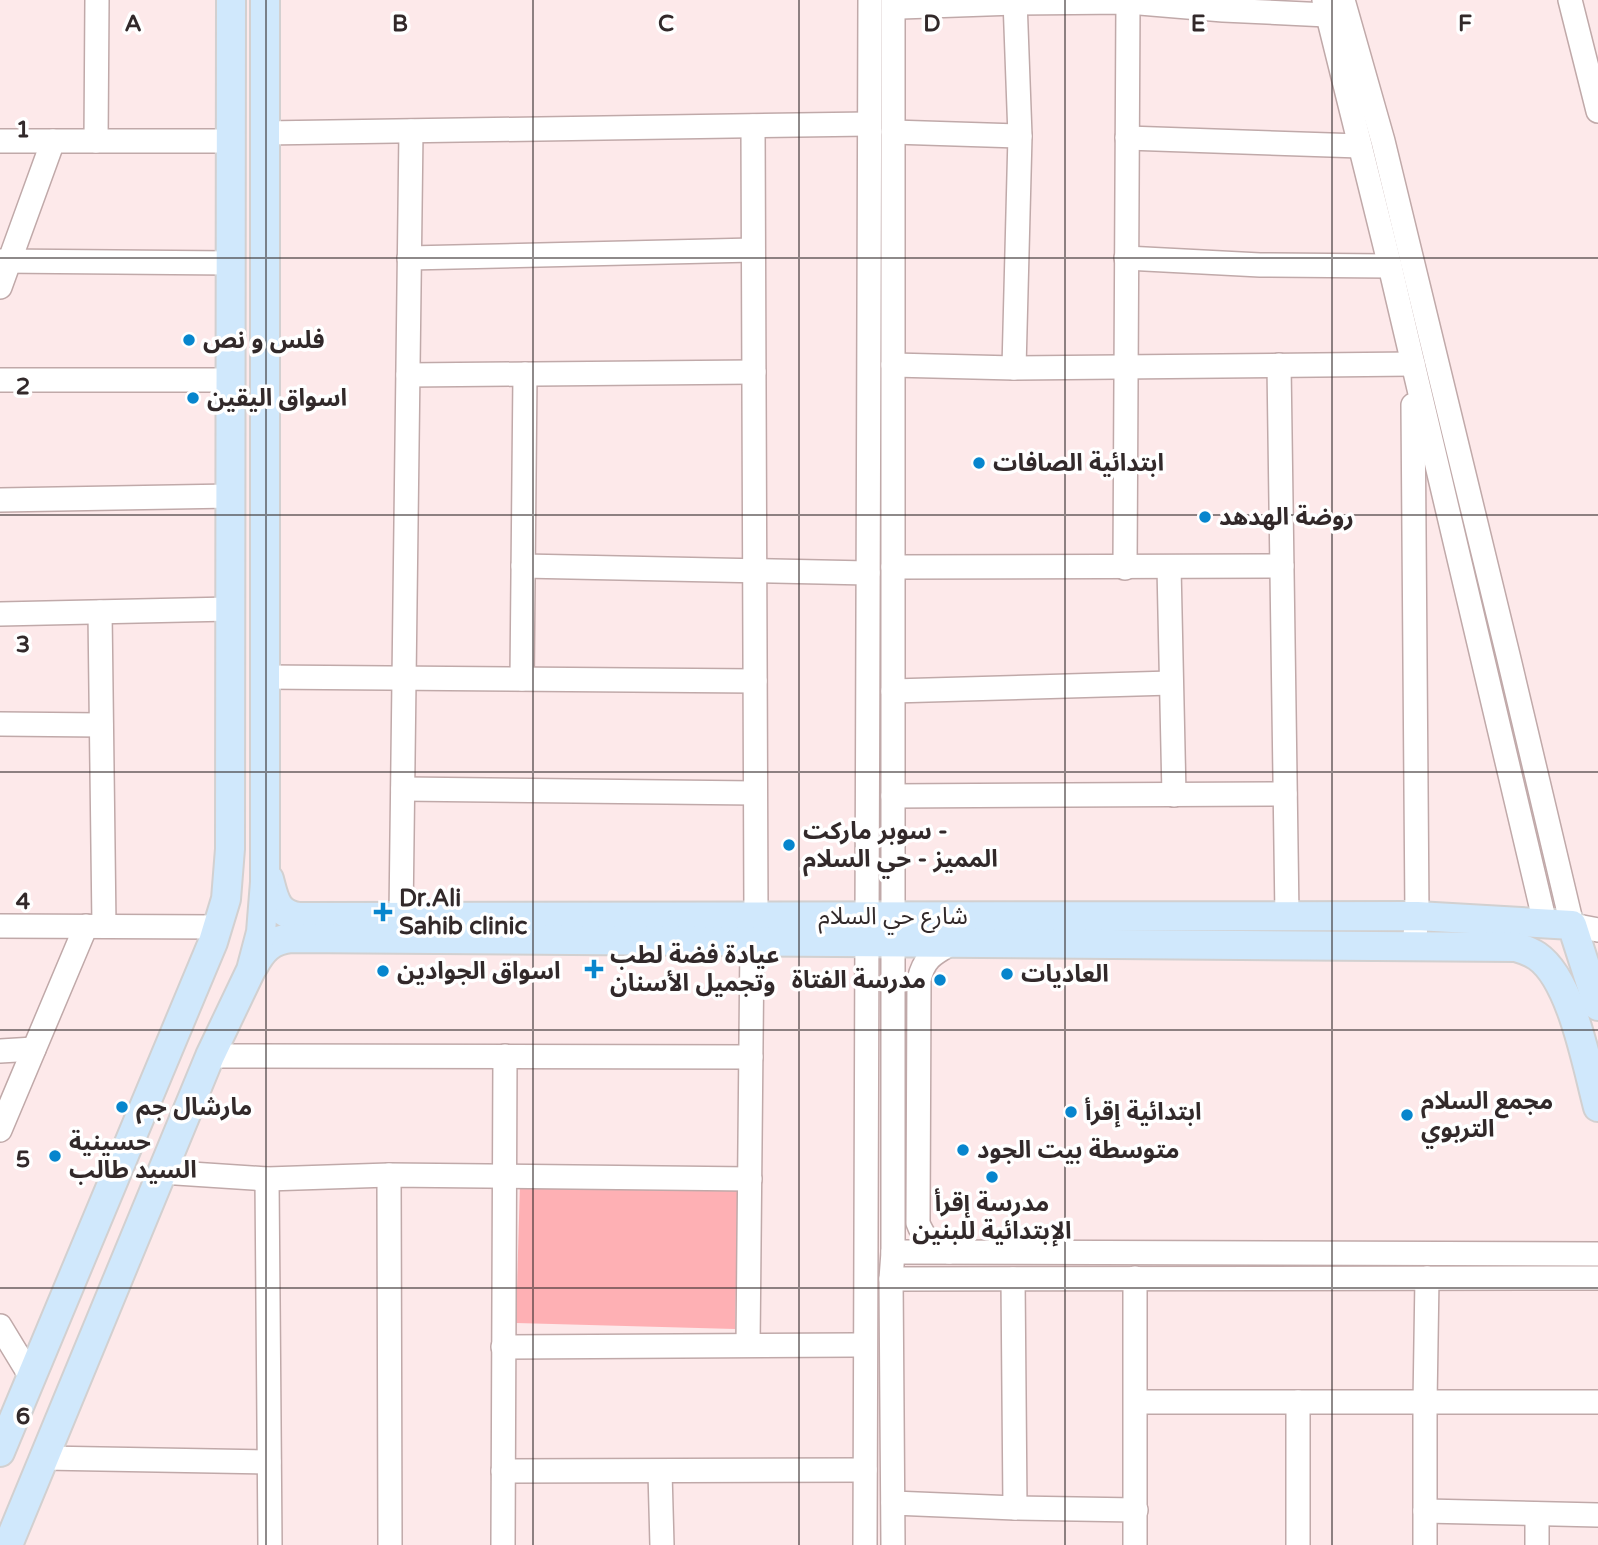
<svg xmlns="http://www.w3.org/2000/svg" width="1598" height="1545" viewBox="0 0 1598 1545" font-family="'Varela Round','Noto Sans Arabic',sans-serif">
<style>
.green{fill:#feb0b4}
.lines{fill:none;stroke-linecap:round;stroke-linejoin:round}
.minor-casing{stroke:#c0a9a9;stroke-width:26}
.major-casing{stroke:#d2d0d0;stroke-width:32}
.minor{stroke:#fff;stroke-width:23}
.major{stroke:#d0e8fc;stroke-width:28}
.grid{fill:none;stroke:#32292a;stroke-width:2;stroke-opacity:0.55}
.poi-dot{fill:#0785cd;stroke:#fff;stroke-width:2.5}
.labels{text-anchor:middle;stroke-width:7;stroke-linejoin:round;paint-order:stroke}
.poi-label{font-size:24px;font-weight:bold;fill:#32292a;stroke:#fff;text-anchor:start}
.street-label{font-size:24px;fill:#32292a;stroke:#fff}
.grid-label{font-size:23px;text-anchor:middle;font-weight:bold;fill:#32292a;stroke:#fff;stroke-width:7;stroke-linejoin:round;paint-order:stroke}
</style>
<rect width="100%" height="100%" fill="#fde9ea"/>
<polygon class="green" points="520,1183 738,1190 735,1329 516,1323"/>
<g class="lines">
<defs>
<g id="minor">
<polyline points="1324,0 1390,266 1545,923"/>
<polyline points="1343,0 1383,141 1508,655 1572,925 1598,930"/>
<polyline points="1570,0 1598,111"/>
<polyline points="901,7 1015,3 1128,2 1223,10 1327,15"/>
<polyline points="753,126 756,916"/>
<polyline points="893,132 1020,136"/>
<polyline points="265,133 869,124"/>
<polyline points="1127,138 1360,146"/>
<polyline points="0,141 230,141"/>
<polyline points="96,141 97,0"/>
<polyline points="409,258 753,250"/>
<polyline points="1126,258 1260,265 1390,266"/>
<polyline points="0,261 231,263"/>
<polyline points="0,287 53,141"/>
<polyline points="893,365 1014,368 1413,364"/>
<polyline points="1279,365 1287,916"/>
<polyline points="1014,368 1020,136 1015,0"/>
<polyline points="408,375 754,372"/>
<polyline points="0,380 231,380"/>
<polyline points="1413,405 1417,916 1414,945"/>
<polyline points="0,500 231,496"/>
<polyline points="523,566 868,573"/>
<polyline points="893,567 1282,566"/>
<polyline points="1169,567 1174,795"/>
<polyline points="1125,568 1128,2"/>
<polyline points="100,612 104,926"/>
<polyline points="0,614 230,609"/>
<polyline points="265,677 755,681"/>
<polyline points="522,679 525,374"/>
<polyline points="893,691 1171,683"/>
<polyline points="0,724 101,725"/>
<polyline points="403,789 755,793"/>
<polyline points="893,796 1285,794"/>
<polyline points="401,916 411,131"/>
<polyline points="0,926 218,927"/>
<polyline points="0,1051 34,1049"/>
<polyline points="210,1056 751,1057"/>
<polyline points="0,1130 86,926"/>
<polyline points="161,1172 267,1179 389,1175 750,1179"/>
<polyline points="389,1175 390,1545"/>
<polyline points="267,1179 270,1545"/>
<polyline points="893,1252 1598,1254"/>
<path d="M949,1252C933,1244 924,1240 918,1223L919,980C924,957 935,953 954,942"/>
<polyline points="1135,1278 1135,1545"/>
<polyline points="891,1279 1598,1278"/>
<polyline points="1013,1279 1015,1508"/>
<polyline points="0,1326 31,1377"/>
<polyline points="748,1345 752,941"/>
<polyline points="503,1347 855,1345"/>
<polyline points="1136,1402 1598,1402"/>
<polyline points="44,1458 269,1462"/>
<polyline points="503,1471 865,1470"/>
<polyline points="660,1472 662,1545"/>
<polyline points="893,1503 1015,1508 1136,1510"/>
<polyline points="1425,1511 1598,1515"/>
<polyline points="1537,1514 1537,1545"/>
<polyline points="503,1545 505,1056"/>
<polyline points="865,1545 870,0"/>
<polyline points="893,1545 891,1279 893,1252 893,0"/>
<polyline points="1298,1545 1298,1402"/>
<polyline points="1425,1545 1425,1403 1427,1278"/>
</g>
<g id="major">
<path d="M269,879C274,898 276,914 299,917L1417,916L1572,925L1598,1006"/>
<path d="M253,967C262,950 271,940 291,938L1516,947C1523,949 1531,952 1537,956C1572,980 1587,1066 1598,1107"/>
<polyline points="0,1452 213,942 226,899 230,849 231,0"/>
<polyline points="8,1545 210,1056 251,970 261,932 265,882 265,0"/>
</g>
</defs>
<use href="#minor" class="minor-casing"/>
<use href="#major" class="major-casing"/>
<use href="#minor" class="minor"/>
<use href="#major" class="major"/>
</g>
<path class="grid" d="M266,0V1545M533,0V1545M799,0V1545M1065,0V1545M1332,0V1545M0,258H1598M0,515H1598M0,772H1598M0,1030H1598M0,1288H1598"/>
<g class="poi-dot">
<circle cx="189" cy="340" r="7"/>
<circle cx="193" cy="398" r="7"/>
<circle cx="979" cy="463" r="7"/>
<circle cx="1205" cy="517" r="7"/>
<circle cx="789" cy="845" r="7"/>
<path d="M379.5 901.5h7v7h7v7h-7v7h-7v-7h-7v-7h7z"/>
<path d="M590.5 958.5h7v7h7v7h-7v7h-7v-7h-7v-7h7z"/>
<circle cx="383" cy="971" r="7"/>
<circle cx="1007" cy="974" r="7"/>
<circle cx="940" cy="980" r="7"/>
<circle cx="122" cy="1107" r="7"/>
<circle cx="1071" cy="1112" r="7"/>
<circle cx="1407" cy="1115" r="7"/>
<circle cx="963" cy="1150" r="7"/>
<circle cx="55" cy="1156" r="7"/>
<circle cx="992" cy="1177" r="7"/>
</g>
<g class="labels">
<g class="poi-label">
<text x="203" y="348">فلس و نص</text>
<text x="207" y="406">اسواق اليقين</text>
<text x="993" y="471">ابتدائية الصافات</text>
<text x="1219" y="525">روضة الهدهد</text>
<text x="803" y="839">سوبر ماركت -<tspan x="803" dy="28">المميز - حي السلام</tspan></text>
<text x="399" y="906">Dr.Ali<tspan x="399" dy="28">Sahib clinic</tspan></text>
<text x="610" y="963">عيادة فضة لطب<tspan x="610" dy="28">وتجميل الأسنان</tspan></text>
<text x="397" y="979">اسواق الجوادين</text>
<text x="1021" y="982">العاديات</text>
<text x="926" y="988" text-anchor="end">مدرسة الفتاة</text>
<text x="1421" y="1109">مجمع السلام<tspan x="1421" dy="28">التربوي</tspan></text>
<text x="136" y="1115">مارشال جم</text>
<text x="1085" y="1120">ابتدائية إقرأ</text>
<text x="69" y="1150">حسينية<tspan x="69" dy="28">السيد طالب</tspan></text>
<text x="977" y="1158">متوسطة بيت الجود</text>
<text x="992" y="1211" text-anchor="middle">مدرسة إقرأ<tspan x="992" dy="28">الإبتدائية للبنين</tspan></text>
</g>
<g class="street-label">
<text x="893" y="924">شارع حي السلام</text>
</g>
</g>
<g class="grid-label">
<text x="133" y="31">A</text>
<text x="400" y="31">B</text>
<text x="666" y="31">C</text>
<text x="932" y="31">D</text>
<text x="1198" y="31">E</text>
<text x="1465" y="31">F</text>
<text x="23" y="137">1</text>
<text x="23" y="394">2</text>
<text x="23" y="652">3</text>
<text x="23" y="909">4</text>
<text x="23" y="1167">5</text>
<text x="23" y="1424">6</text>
</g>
</svg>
